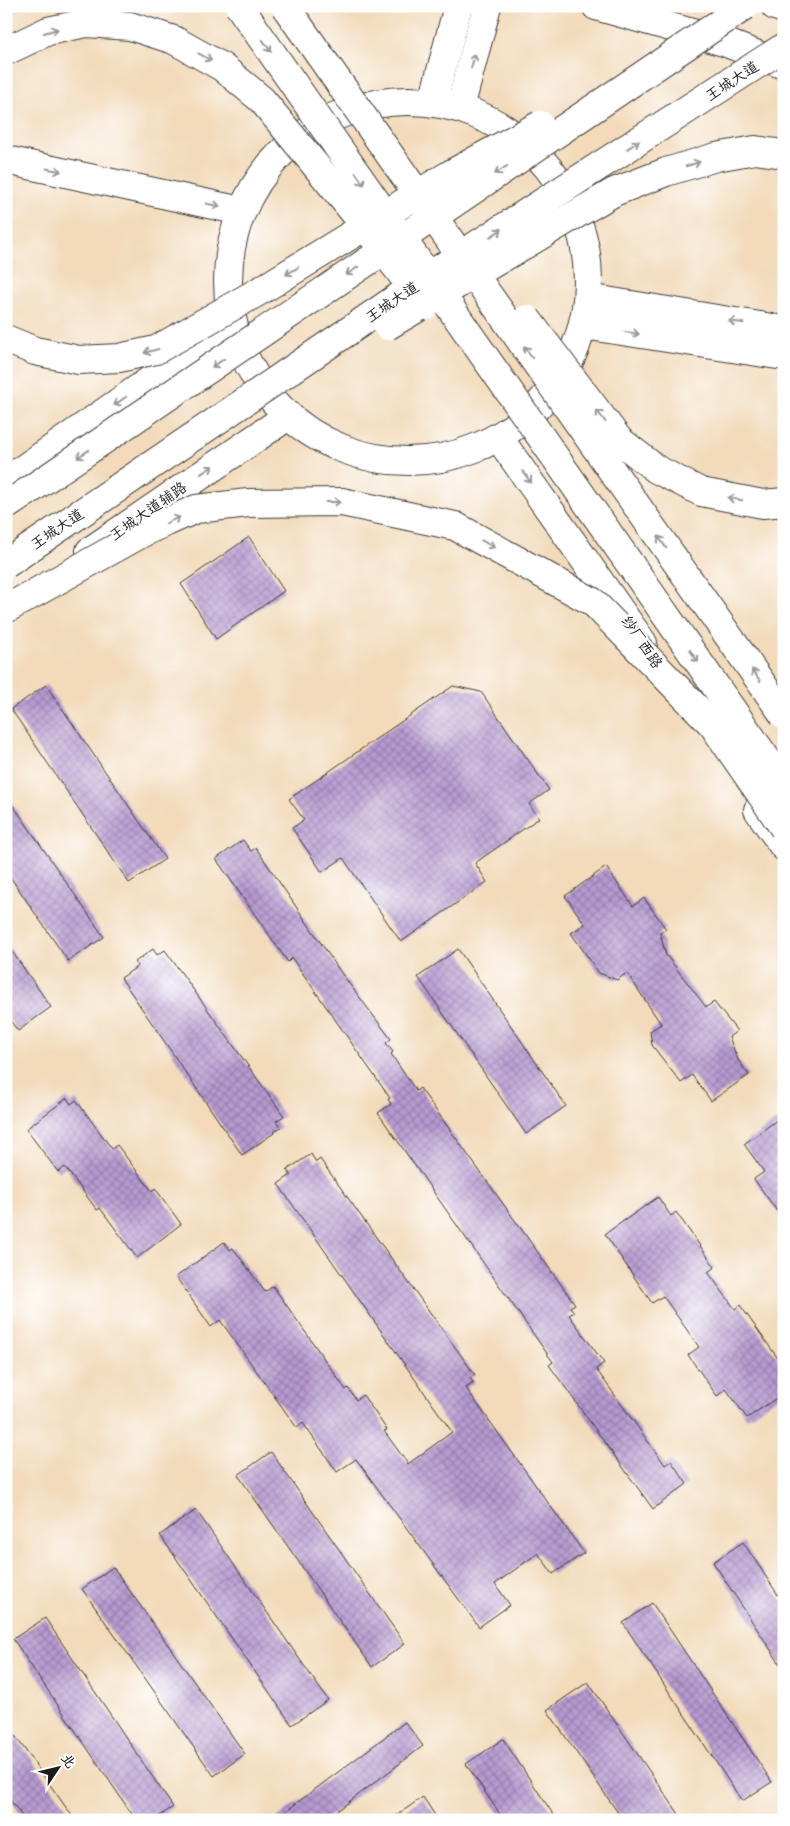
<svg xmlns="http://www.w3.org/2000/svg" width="790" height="1826" viewBox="0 0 790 1826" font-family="'Gochi Hand','LXGW WenKai TC',sans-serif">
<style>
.building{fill:url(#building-cross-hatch)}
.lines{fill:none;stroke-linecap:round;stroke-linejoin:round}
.minor-casing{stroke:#3c3834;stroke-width:30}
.major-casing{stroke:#3c3834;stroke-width:30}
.highway-casing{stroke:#3c3834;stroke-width:30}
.minor{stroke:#fff;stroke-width:28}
.major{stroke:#fff;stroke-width:28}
.highway{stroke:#fff;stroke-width:28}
.major-bridge-casing{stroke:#3c3834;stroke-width:30;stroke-linecap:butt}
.highway-bridge-casing{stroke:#3c3834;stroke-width:30;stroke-linecap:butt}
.major-bridge{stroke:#fff;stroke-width:28}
.highway-bridge{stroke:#fff;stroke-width:28}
.oneway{stroke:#999}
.labels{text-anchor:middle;stroke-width:4;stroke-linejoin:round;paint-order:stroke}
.street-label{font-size:15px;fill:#1c1c1c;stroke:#fff}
</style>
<defs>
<pattern id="building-cross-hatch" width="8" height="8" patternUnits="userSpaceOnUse" patternTransform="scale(1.25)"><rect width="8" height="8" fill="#b79ad1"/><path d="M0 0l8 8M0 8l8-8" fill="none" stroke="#947da9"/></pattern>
</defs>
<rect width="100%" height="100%" fill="#fff"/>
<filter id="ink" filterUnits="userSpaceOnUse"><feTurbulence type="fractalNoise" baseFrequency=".02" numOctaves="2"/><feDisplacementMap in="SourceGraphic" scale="10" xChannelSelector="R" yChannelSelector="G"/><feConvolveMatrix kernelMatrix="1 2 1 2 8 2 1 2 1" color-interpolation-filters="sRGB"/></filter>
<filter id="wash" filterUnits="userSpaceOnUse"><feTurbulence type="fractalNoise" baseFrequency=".0096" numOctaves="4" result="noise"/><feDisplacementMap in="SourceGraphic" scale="20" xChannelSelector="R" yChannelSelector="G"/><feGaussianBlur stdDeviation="1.12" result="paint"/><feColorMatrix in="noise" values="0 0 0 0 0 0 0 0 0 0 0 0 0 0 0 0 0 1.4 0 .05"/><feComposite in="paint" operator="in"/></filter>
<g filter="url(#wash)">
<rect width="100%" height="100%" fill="#f2daba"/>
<g id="blocks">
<g class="building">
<polygon points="249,537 284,591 216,639 181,584"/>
<polygon points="46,685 165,859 129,883 11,709"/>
<polygon points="453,686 481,692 549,790 529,804 539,818 475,863 487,882 401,942 343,858 322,872 292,828 304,820 289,799"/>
<polygon points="6,795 104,937 68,961 6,871"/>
<polygon points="243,840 251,851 256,848 342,974 391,1039 386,1043 393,1052 391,1054 416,1091 420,1088 575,1304 570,1307 574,1312 569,1315 604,1363 596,1369 665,1465 671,1461 687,1484 653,1509 549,1365 553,1362 378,1113 391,1104 388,1099 390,1098 292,958 288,962 216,859"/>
<polygon points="606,867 633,906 644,898 666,929 660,933 666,955 706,1007 714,1002 737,1031 729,1037 738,1060 749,1075 711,1101 692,1075 681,1083 652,1045 650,1031 661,1024 627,973 617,980 599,973 571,933 585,924 565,896"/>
<polygon points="6,943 51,1007 18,1031 6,1015"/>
<polygon points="153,949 157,955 165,950 284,1116 276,1121 281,1127 273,1132 274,1133 242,1155 121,978 138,966 135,962"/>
<polygon points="458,949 566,1106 526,1134 418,977"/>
<polygon points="67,1098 71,1104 76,1100 112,1149 117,1145 152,1191 155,1188 181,1224 137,1258 100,1208 97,1210 65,1167 58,1172 26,1129"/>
<polygon points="784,1115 784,1221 754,1179 764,1172 744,1144"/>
<polygon points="311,1154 316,1162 320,1159 475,1375 470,1378 474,1383 466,1388 584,1553 553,1574 538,1553 495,1584 510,1605 479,1627 356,1459 337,1472 303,1423 297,1428 220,1320 211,1327 176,1277 224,1242 230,1250 233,1248 265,1292 273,1286 346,1390 348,1388 356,1400 363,1395 387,1430 384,1431 408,1464 452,1432 278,1184 291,1175 287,1170"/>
<polygon points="658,1197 671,1216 676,1212 715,1267 708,1272 735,1309 740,1305 784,1367 784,1393 747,1418 726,1389 717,1396 688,1355 699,1347 663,1296 652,1303 605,1234"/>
<polygon points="271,1452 405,1644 372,1667 238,1475"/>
<polygon points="196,1510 328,1700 292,1725 160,1535"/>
<polygon points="743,1542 784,1604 784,1670 713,1562"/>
<polygon points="113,1567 245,1754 214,1776 82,1589"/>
<polygon points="652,1603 772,1782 742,1801 623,1623"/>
<polygon points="45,1618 173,1807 154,1820 136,1820 13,1639"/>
<polygon points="588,1682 683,1820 623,1820 547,1710"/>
<polygon points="405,1722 423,1746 325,1820 274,1820"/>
<polygon points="6,1723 75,1820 25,1820 6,1794"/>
<polygon points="503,1739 557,1820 504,1820 466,1764"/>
<polygon points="423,1797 438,1820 390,1820"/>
</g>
</g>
</g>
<g filter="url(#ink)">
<use href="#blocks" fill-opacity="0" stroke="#3c3834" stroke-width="1"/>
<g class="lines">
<defs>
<g id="minor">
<polyline points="433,101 458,6"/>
<circle cx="408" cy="281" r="180"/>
<polyline points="460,108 487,6"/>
<polyline points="6,160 241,211"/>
<polyline points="588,298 784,330"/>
<polyline points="583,325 784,356"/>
</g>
<g id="major">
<polyline points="499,438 643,643"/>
<polyline points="6,481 232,323"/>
<polyline points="90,551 288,416"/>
<polyline points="758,810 784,847"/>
</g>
<g id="highway">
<polyline points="596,6 724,42 784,65"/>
<polyline points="775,6 784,9"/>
</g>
</defs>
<use href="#minor" class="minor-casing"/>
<use href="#major" class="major-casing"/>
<use href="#highway" class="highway-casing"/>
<use href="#minor" class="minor"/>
<use href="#major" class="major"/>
<use href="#highway" class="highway"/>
<defs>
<g id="major-bridge">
<polyline points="239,6 784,784"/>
<polyline points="285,6 784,715"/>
<polyline points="362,222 426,306"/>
</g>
<g id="highway-bridge">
<polyline points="6,51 48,31 86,23 130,26 174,40 222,67 262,100 362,222"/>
<polyline points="527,319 619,440 656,469 701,492 763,504 784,502"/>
<polyline points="387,326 614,192 666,172 716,157 755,150 784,154"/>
<polyline points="6,339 35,351 79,360 119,358 156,350 263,289 449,175 540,125"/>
<polyline points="6,506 745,6"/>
<polyline points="6,564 447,264 784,47"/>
<polyline points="6,609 146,531 196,509 248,503 342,502 455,526 593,602 713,725 784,828"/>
</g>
</defs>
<use href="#major-bridge" class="major-bridge-casing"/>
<use href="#highway-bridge" class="highway-bridge-casing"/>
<use href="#major-bridge" class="major-bridge"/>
<use href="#highway-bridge" class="highway-bridge"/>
</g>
<defs><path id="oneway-shaft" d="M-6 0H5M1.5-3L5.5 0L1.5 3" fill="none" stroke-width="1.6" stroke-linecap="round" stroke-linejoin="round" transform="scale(1.25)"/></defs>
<g class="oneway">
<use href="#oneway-shaft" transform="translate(51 31) rotate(-16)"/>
<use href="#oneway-shaft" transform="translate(267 46) rotate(55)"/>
<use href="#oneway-shaft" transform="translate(205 57) rotate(29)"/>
<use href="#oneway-shaft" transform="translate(473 61) rotate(-75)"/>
<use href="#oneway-shaft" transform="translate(633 145) rotate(-33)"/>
<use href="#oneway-shaft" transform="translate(693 164) rotate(-17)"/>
<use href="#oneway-shaft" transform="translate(54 170) rotate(12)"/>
<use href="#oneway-shaft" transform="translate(501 170) rotate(146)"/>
<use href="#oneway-shaft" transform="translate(360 179) rotate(55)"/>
<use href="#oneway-shaft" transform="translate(213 205) rotate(12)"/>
<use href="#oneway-shaft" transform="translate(496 233) rotate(-33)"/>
<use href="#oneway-shaft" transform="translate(292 271) rotate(149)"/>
<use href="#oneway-shaft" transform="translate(352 271) rotate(146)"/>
<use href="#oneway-shaft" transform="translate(736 322) rotate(-171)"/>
<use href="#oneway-shaft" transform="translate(632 333) rotate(9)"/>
<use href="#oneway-shaft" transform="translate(151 351) rotate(164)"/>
<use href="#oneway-shaft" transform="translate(528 352) rotate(-125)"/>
<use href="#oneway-shaft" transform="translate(218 363) rotate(146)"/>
<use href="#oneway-shaft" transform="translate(120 401) rotate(145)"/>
<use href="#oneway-shaft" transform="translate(601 416) rotate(-127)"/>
<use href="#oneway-shaft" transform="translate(83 454) rotate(146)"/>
<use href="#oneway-shaft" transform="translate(207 470) rotate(-34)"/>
<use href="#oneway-shaft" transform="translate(527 477) rotate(55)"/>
<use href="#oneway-shaft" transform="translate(735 499) rotate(-170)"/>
<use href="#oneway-shaft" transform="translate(333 502)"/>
<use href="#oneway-shaft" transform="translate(173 520) rotate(-24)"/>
<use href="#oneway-shaft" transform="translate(662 542) rotate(-125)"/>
<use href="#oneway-shaft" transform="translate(488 544) rotate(29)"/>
<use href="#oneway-shaft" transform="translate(694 656) rotate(55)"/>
<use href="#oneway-shaft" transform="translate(756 675) rotate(-125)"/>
</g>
</g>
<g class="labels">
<g class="street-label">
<text transform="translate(732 81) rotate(-33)" y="5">王城大道</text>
<text transform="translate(392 302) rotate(-34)" y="5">王城大道</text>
<text transform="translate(148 511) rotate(-35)" y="5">王城大道辅路</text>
<text transform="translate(57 529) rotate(-34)" y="5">王城大道</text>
<text transform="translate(642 642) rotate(56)" y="5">纱厂西路</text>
</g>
</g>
<rect width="790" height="1826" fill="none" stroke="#fff" stroke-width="25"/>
<g transform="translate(58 1768) rotate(55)" stroke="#ffffff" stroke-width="4" paint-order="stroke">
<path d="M0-4L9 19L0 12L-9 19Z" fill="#1c1c1c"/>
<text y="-8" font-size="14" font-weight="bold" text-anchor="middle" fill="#1c1c1c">北</text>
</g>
</svg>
